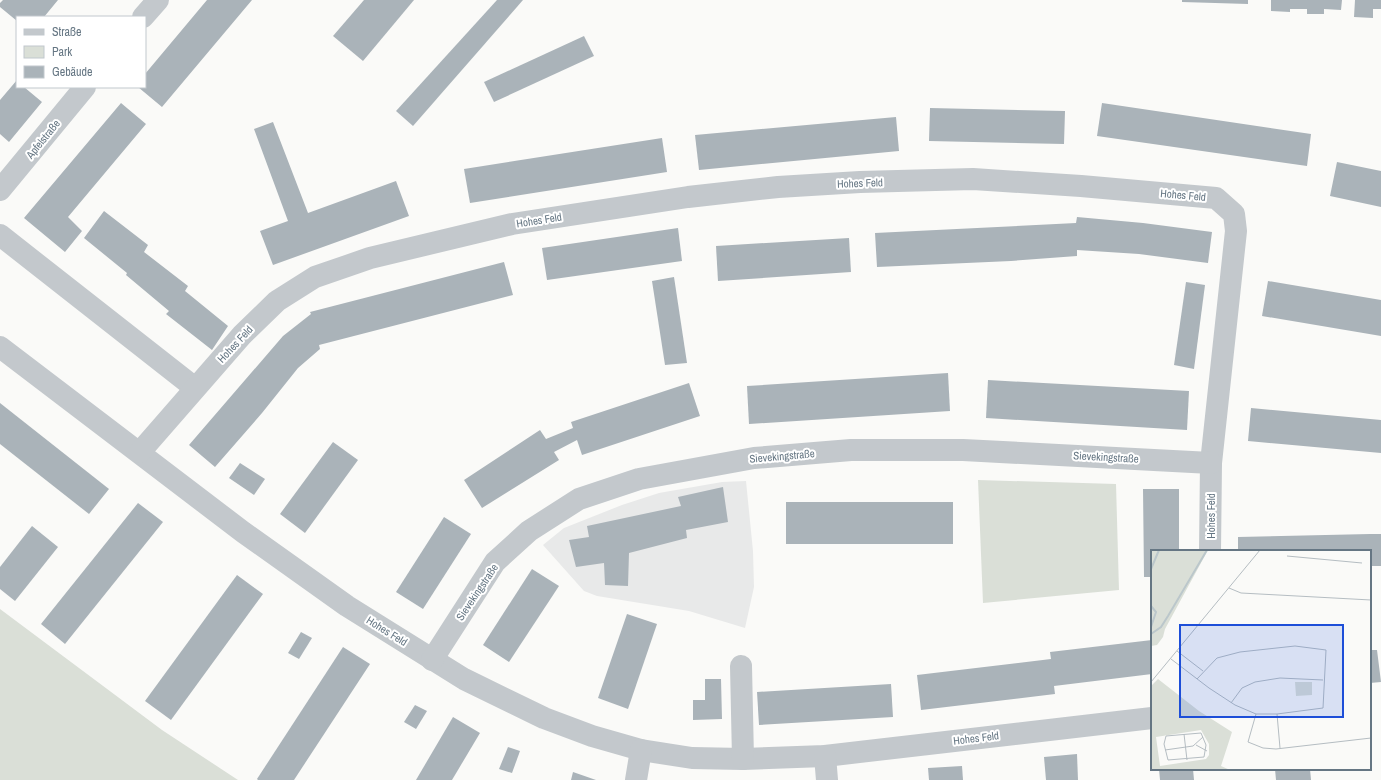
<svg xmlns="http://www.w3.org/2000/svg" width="1381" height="780" viewBox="0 0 1381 780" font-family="'Archivo Narrow',sans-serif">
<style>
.built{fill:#e8e9e9}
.green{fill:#dadfd7}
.building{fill:#aab3b9}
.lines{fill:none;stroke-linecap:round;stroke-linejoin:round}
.minor{stroke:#c3c8cc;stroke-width:22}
.labels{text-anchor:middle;stroke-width:4;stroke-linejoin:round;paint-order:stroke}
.street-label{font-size:11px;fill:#657683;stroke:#fff}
.inset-river{fill:none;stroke:#bbc7cb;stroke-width:2}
.inset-road{fill:none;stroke:#b5bdc2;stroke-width:1}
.view{fill:#1d4ed8;fill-opacity:0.15;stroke:#1d4ed8;stroke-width:2}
.inset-edge{fill:none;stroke:#657683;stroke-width:2}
</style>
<rect width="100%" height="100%" fill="#fafaf8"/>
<polygon class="built" points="746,481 753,551 754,587 745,628 689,611 597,596 584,591 543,545 564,528 622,505 659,493 722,482"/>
<g class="green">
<polygon points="978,480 1116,484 1119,590 983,603"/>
<polygon points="0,609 162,730 238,780 0,780"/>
</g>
<g class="building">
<polygon points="3,0 58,0 44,17 17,17 17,21 0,7 0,3"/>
<polygon points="207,0 252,0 162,107 138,87 145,87 145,74"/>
<polygon points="364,0 414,0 363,61 333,36"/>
<polygon points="497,0 523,0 413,126 396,111"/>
<polygon points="1182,0 1248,0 1248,4 1182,2"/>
<polygon points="1271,0 1342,0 1341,10 1324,9 1324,14 1307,14 1307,9 1290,9 1290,12 1271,11"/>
<polygon points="1355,0 1381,0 1381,9 1373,9 1373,18 1354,17"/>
<polygon points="584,36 594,56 494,102 484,82"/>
<polygon points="17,80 17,87 24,87 42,102 9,142 0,134 0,100"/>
<polygon points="121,103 146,124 68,217 82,231 65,252 24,218"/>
<polygon points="1102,103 1311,134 1307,166 1097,136"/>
<polygon points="930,108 1065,111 1064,144 929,141"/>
<polygon points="896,117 899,151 699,170 695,135"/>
<polygon points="273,122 308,213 396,181 409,216 273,265 260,231 288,221 254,129"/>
<polygon points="662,138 667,172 470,203 464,169"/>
<polygon points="1337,162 1381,171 1381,207 1330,196"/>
<polygon points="104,211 148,245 144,252 188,286 185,291 228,326 212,350 166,314 169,311 126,275 127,273 84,238"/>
<polygon points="1077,217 1143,223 1212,232 1208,263 1139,254 1077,250 1077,256 1011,261 877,267 875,233 1076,223"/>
<polygon points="678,228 682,261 547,280 542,248"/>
<polygon points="849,238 851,272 718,281 716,246"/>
<polygon points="504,262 513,295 319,345 320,349 298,368 262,413 215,467 189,445 283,336 311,314 310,312"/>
<polygon points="674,277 687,363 665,365 652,281"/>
<polygon points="1268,281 1381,300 1381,336 1262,316"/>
<polygon points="1186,282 1205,285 1194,369 1174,365"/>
<polygon points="948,373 950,411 749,424 747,386"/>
<polygon points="988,380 1189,391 1187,430 986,418"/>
<polygon points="689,383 700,416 582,455 577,440 554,452 559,460 482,508 464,480 540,430 546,439 573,428 571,422"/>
<polygon points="0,403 109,489 89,514 0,444"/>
<polygon points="1251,408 1381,420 1381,453 1248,441"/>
<polygon points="333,442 358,460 305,533 280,514"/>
<polygon points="240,463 265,479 254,495 229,478"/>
<polygon points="723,487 728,522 686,530 687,538 629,553 628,586 605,585 604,563 576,567 569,540 589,537 587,526 681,506 678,497"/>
<polygon points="1143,489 1179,489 1179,551 1152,551 1152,577 1144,577"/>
<rect x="786" y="502" width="167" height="42"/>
<polygon points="138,503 163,522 65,644 41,624"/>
<polygon points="444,517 471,534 423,609 396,592"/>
<polygon points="32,526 58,547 15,601 0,589 0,567"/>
<polygon points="1370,534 1381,534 1381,566 1370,566 1370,551 1238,551 1238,537"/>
<polygon points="532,569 559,586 509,662 483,645"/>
<polygon points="237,575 263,594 171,720 145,701"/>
<polygon points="627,614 657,624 628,709 598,698"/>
<polygon points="301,632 312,638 299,659 288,653"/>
<polygon points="1152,640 1152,674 1054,686 1055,694 921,710 917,675 1051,659 1050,652"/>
<polygon points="343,647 370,664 294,780 258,780 257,779"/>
<polygon points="1370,650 1377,650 1381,682 1370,683"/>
<polygon points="705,679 721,679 722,719 693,720 693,700 705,700"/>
<polygon points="891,684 893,717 759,725 757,692"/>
<polygon points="415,705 427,711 416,729 404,722"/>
<polygon points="453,717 480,733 452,780 416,780"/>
<polygon points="508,747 520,751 512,773 499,769"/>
<polygon points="1077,754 1078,780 1046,780 1044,757"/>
<polygon points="962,766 963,780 929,780 928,768"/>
<polygon points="1159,769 1193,769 1194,780 1160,780"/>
<polygon points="1275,769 1310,769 1311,780 1276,780"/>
<polygon points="573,772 596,780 571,780"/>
</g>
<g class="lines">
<g class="minor">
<polyline points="143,17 158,0"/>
<polyline points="0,190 85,87"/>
<polyline points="0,235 195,388"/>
<polyline points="0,347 243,532 347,606 464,679 544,718 592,736 641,750 692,758 743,759 825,756 1152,718"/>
<polyline points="140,452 242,335 277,301 315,277 370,258 512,224 688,197 778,187 860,182 973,179 1081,186 1216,198 1234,214 1236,231 1211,463 1210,551"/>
<polyline points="432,660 495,562 529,531 579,499 639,479 754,458 851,450 963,450 1211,463"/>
<polyline points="741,666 743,759"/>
<polyline points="825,756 827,780"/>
<polyline points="636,780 641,750"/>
</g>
</g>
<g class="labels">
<g class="street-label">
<text transform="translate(43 139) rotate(-51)" y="4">Apfelstraße</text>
<text transform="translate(860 183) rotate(-2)" y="4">Hohes Feld</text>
<text transform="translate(1183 195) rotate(5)" y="4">Hohes Feld</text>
<text transform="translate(539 220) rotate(-9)" y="4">Hohes Feld</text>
<text transform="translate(235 344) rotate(-47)" y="4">Hohes Feld</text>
<text transform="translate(782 456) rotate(-5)" y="4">Sievekingstraße</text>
<text transform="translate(1106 457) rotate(3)" y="4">Sievekingstraße</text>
<text transform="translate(1211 516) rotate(-90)" y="4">Hohes Feld</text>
<text transform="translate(477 592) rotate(-56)" y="4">Sievekingstraße</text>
<text transform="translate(387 631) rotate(32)" y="4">Hohes Feld</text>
<text transform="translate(976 738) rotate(-7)" y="4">Hohes Feld</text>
</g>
</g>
<g transform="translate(1151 550)">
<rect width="220" height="220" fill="#fafaf8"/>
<path d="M0,0H57L14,79L12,87L6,95L0,96ZM7,129L48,161L81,182L70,216L79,220H0V136ZM50,180L58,194V205L55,209L9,216L5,187ZM144,132H161V145L145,146Z" fill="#dadfd7" fill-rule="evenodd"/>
<path class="inset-river" d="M0,19L8,0M0,56L5,62L0,77M0,84L10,77L17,66L56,0"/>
<path class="inset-road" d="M136,6L211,13M78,38L90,43L220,50M26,101L52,121M20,109L58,138L84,155L105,164H126L172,158L175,100L144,96L89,102L66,108L46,129M0,132L109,0M80,153L91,138L104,132L129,128L172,130M105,164L97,192L112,198L125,199L220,188M126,164L129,198M50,183L55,195L53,207L17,210L13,194L15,186ZM33,184L36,210M45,195L56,201M14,200L42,196L52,187"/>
<path class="view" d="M29,75H192V167H29Z"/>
<rect width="220" height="220" class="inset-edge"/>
</g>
<rect x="16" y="16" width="130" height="72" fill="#ffffff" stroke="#c1c8cd"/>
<rect x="24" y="29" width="20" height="6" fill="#c3c8cc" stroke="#c1c8cd"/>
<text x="52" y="36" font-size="12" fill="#657683">Straße</text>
<rect x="24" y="46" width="20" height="12" fill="#dadfd7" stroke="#c1c8cd"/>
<text x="52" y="56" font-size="12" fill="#657683">Park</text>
<rect x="24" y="66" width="20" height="12" fill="#aab3b9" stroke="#c1c8cd"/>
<text x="52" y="76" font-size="12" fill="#657683">Gebäude</text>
</svg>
